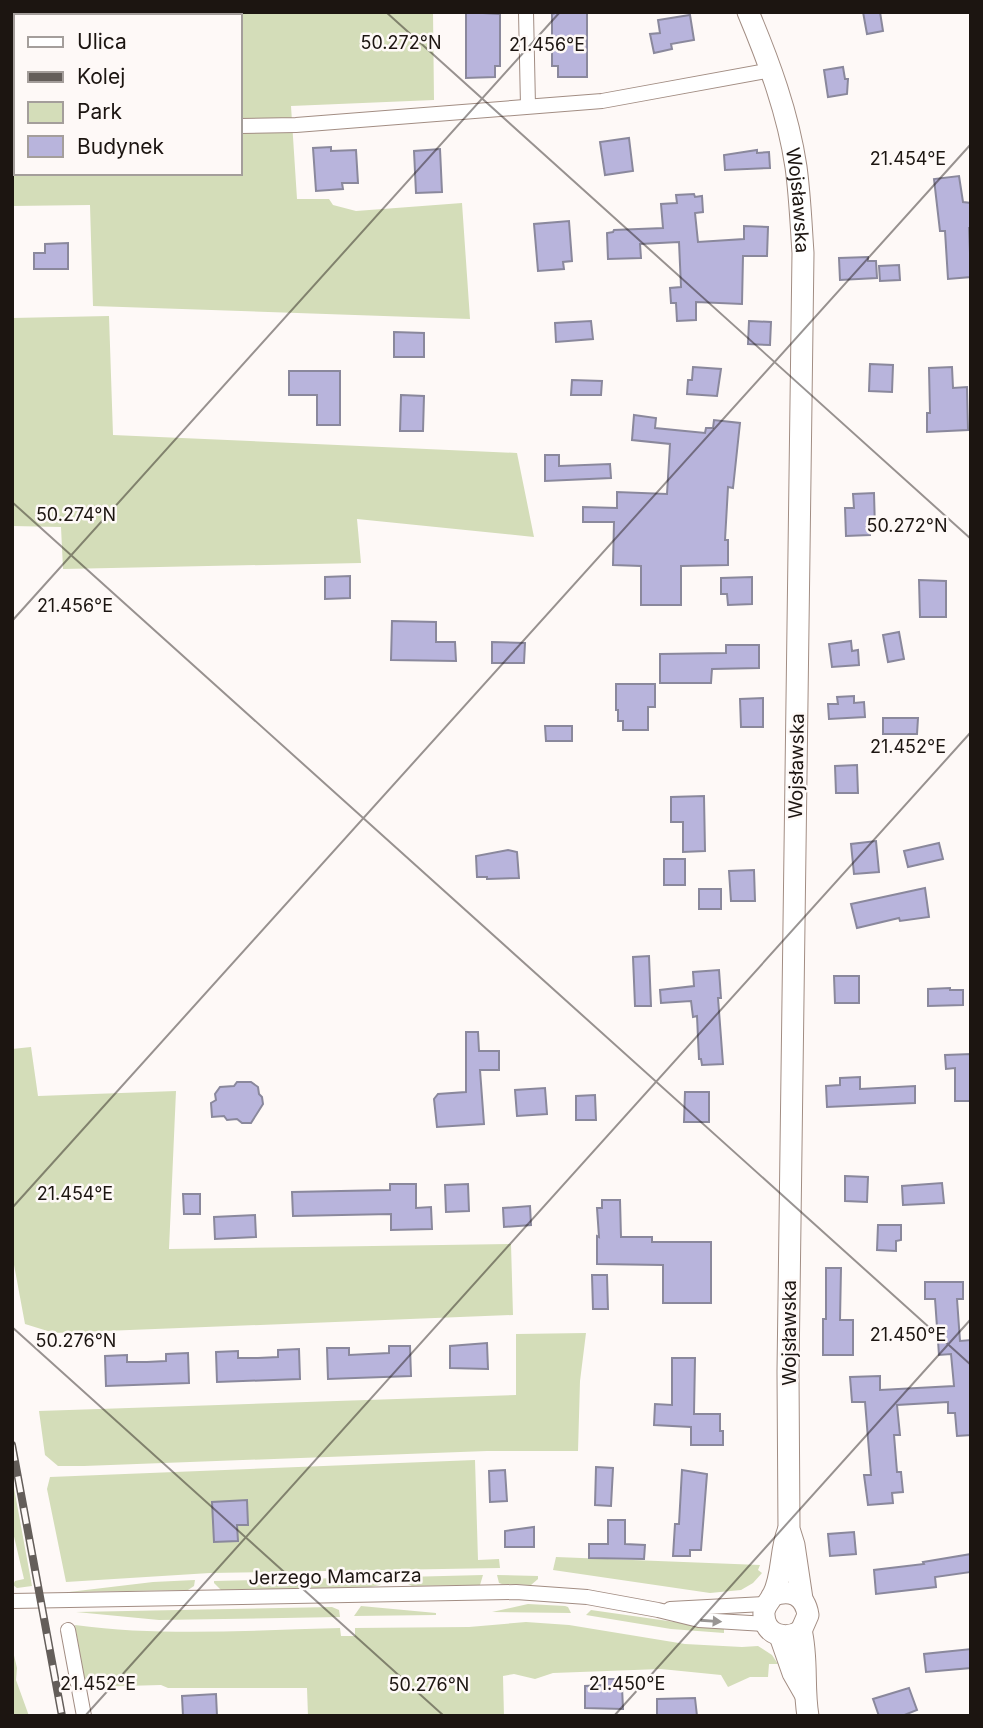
<svg xmlns="http://www.w3.org/2000/svg" width="983" height="1728" viewBox="0 0 983 1728" font-family="Inter,sans-serif">
<style>
.green{fill:#d4ddb9;fill-rule:evenodd}
.building{fill:#b8b4dc;stroke:#8a889c;stroke-width:2}
.lines{fill:none;stroke-linecap:round;stroke-linejoin:round}
.street-casing{stroke:#a28d83;stroke-width:16}
.secondary-casing{stroke:#a28d83;stroke-width:23}
.street{stroke:#fff;stroke-width:14}
.secondary{stroke:#fff;stroke-width:21}
.rail-casing{stroke:#645e5a;stroke-width:8}
.rail{stroke:#fef9f7;stroke-width:5;stroke-dasharray:16;stroke-linecap:butt}
.oneway{fill:#999694}
.ticks{fill:none;stroke:#1c1511;stroke-width:2;stroke-opacity:0.45}
.labels{text-anchor:middle;stroke-width:5;stroke-linejoin:round;paint-order:stroke}
.street-label{font-size:19px;fill:#1c1511;stroke:#fef9f7}
.ticks-label{font-size:18px;text-anchor:middle;fill:#1c1511;stroke:#fef9f7;stroke-width:5;stroke-linejoin:round;paint-order:stroke}
</style>
<rect width="100%" height="100%" fill="#fef9f7"/>
<g class="green">
<path d="M12,12H433L434,100L291,106L297,199H329L333,205L356,211L462,203L470,319L93,306L90,205L12,206ZM16,16H240V173H16Z"/>
<polygon points="109,316 113,435 517,453 534,537 357,519 361,563 63,569 61,527 12,526 12,318"/>
<polygon points="31,1047 38,1096 176,1091 169,1249 511,1244 513,1315 54,1333 25,1324 12,1254 12,1049"/>
<polygon points="586,1333 580,1381 578,1451 487,1451 84,1466 58,1466 45,1455 39,1411 516,1395 516,1334"/>
<polygon points="475,1460 478,1560 499,1559 500,1568 210,1573 66,1582 47,1489 50,1477"/>
<polygon points="12,1477 32,1586 17,1588 13,1585 15,1581 24,1579 12,1528"/>
<polygon points="556,1557 760,1565 758,1570 762,1573 753,1583 741,1590 710,1593 553,1570"/>
<polygon points="483,1575 480,1585 412,1586 408,1584 404,1577"/>
<polygon points="497,1575 538,1576 538,1579 531,1585 502,1584 499,1583"/>
<polygon points="383,1577 380,1585 370,1587 221,1590 214,1583 214,1581"/>
<polygon points="195,1580 194,1586 188,1590 69,1592 153,1582"/>
<polygon points="528,1604 565,1606 568,1607 571,1613 492,1612"/>
<polygon points="361,1606 436,1613 436,1615 354,1616"/>
<polygon points="332,1607 339,1610 340,1617 159,1620 76,1612"/>
<polygon points="591,1610 724,1629 724,1633 671,1629 586,1615"/>
<path d="M526,1622L569,1625L685,1644L742,1647L758,1646L772,1655L778,1664H769L768,1677H750L728,1687L721,1675L661,1669L553,1673L535,1679L514,1674L503,1676L504,1716H308L307,1688H168L161,1685L89,1687L85,1684L75,1625C163,1637 252,1630 340,1628L341,1636H355V1628L469,1627Z"/>
<polygon points="12,1647 17,1668 16,1680 29,1716 12,1716"/>
</g>
<g class="building">
<polygon points="466,12 500,14 500,66 495,66 495,77 466,78"/>
<polygon points="558,12 587,12 587,77 558,77 558,66 552,66 552,14"/>
<polygon points="863,12 880,12 883,31 867,34"/>
<polygon points="690,15 694,40 671,44 672,49 654,53 650,34 660,33 658,20"/>
<polygon points="843,67 845,79 848,79 847,94 828,97 824,70"/>
<polygon points="629,138 633,171 605,175 600,142"/>
<polygon points="331,147 331,151 356,150 358,183 342,183 343,189 316,191 313,148"/>
<polygon points="440,149 442,192 416,193 414,151"/>
<polygon points="757,150 757,153 769,152 770,168 725,170 724,155"/>
<polygon points="959,176 963,202 971,203 971,228 969,228 971,277 948,279 945,231 940,231 934,179"/>
<polygon points="694,194 695,197 702,196 703,212 695,213 698,242 744,239 744,226 768,227 767,256 743,256 742,304 696,302 696,320 677,321 676,303 671,303 670,288 681,287 679,242 640,244 641,258 608,259 607,233 613,232 614,230 663,228 661,204 677,203 676,195"/>
<polygon points="569,221 572,261 563,262 564,269 538,271 534,224"/>
<polygon points="68,243 68,269 34,269 34,253 45,253 45,244"/>
<polygon points="868,257 868,261 876,261 877,278 840,280 839,258"/>
<polygon points="899,265 900,280 880,281 879,266"/>
<polygon points="591,321 593,339 556,342 555,323"/>
<polygon points="749,321 771,322 770,345 748,344"/>
<polygon points="394,332 424,333 424,357 394,357"/>
<polygon points="870,364 893,365 892,392 869,391"/>
<polygon points="693,367 721,369 717,396 687,394 688,380 692,380"/>
<polygon points="952,367 953,388 967,387 968,430 927,432 927,413 930,413 929,368"/>
<polygon points="289,371 340,371 340,425 317,425 317,395 289,395"/>
<polygon points="572,380 602,381 601,395 571,395"/>
<polygon points="401,395 424,396 423,431 400,431"/>
<polygon points="634,415 656,418 655,428 705,433 706,428 713,428 714,420 740,423 733,488 728,487 725,540 728,540 728,565 681,566 681,605 641,605 641,566 613,565 614,522 583,522 583,507 617,508 617,492 667,494 670,444 632,440"/>
<polygon points="545,455 559,455 559,466 610,464 611,478 545,481"/>
<polygon points="874,493 875,529 870,529 870,535 846,536 845,508 854,508 853,494"/>
<polygon points="350,576 350,598 325,599 325,577"/>
<polygon points="752,577 752,604 728,605 727,594 721,594 721,578"/>
<polygon points="919,580 946,581 946,617 920,617"/>
<polygon points="392,621 436,622 436,642 455,642 456,661 391,660"/>
<polygon points="899,632 904,659 888,662 883,635"/>
<polygon points="851,641 852,651 858,650 859,665 832,667 829,644"/>
<polygon points="492,642 525,643 524,663 492,663"/>
<polygon points="726,645 759,645 759,668 712,669 711,683 660,683 660,654 726,653"/>
<polygon points="616,684 655,684 655,707 648,707 648,730 623,730 623,721 618,721 618,710 616,710"/>
<polygon points="854,696 854,703 864,702 865,717 829,719 828,704 838,704 837,697"/>
<polygon points="763,698 763,727 741,727 740,699"/>
<polygon points="883,718 918,718 917,734 883,734"/>
<polygon points="545,726 572,726 572,741 546,741"/>
<polygon points="857,765 858,793 836,793 835,766"/>
<polygon points="704,796 705,851 683,852 683,822 671,822 671,797"/>
<polygon points="876,841 879,872 854,874 851,844"/>
<polygon points="939,843 943,859 908,867 904,851"/>
<polygon points="508,850 517,852 519,878 487,879 487,877 477,877 476,856"/>
<rect x="664" y="859" width="21" height="26"/>
<polygon points="754,870 755,901 731,901 729,871"/>
<polygon points="925,888 929,917 900,921 899,918 857,928 851,904"/>
<rect x="699" y="889" width="22" height="20"/>
<polygon points="649,956 651,1006 635,1006 633,957"/>
<polygon points="719,970 721,998 718,998 723,1064 702,1065 701,1059 699,1059 697,1016 693,1017 691,1001 661,1003 660,990 694,986 693,972"/>
<polygon points="834,976 859,976 859,1003 835,1003"/>
<polygon points="950,988 950,990 963,990 963,1005 928,1006 928,989"/>
<polygon points="466,1032 478,1032 479,1051 499,1051 499,1070 480,1070 484,1124 437,1127 434,1099 438,1094 466,1092"/>
<polygon points="971,1054 971,1101 955,1101 955,1068 946,1069 945,1055"/>
<polygon points="860,1077 860,1089 915,1086 915,1103 827,1107 826,1086 840,1085 840,1078"/>
<polygon points="237,1082 251,1082 258,1087 259,1094 262,1097 263,1104 251,1123 242,1123 237,1119 227,1120 224,1116 212,1117 211,1103 216,1100 215,1094 220,1087 234,1086"/>
<polygon points="545,1088 547,1114 517,1116 515,1090"/>
<polygon points="685,1092 709,1092 709,1122 684,1122"/>
<polygon points="595,1095 596,1120 576,1120 576,1096"/>
<polygon points="845,1176 868,1177 867,1202 845,1201"/>
<polygon points="942,1183 944,1203 903,1205 902,1186"/>
<polygon points="390,1184 416,1184 416,1208 431,1207 432,1229 391,1230 391,1214 293,1216 292,1192 390,1190"/>
<polygon points="468,1184 469,1211 446,1212 445,1185"/>
<polygon points="183,1194 200,1194 200,1214 184,1214"/>
<polygon points="602,1200 620,1200 621,1237 652,1237 652,1242 711,1242 711,1303 663,1303 663,1265 597,1264 597,1236 599,1237 597,1208 602,1208"/>
<polygon points="530,1206 531,1225 504,1227 503,1208"/>
<polygon points="255,1215 256,1237 215,1239 214,1217"/>
<polygon points="878,1225 901,1225 901,1240 896,1241 896,1251 877,1250"/>
<polygon points="826,1268 841,1268 840,1320 853,1320 853,1355 823,1355 823,1319 826,1319"/>
<polygon points="592,1275 607,1275 608,1309 593,1309"/>
<polygon points="925,1282 963,1282 963,1299 957,1299 960,1341 971,1340 971,1435 957,1436 955,1413 948,1413 948,1402 897,1405 900,1435 894,1435 897,1472 901,1472 903,1492 892,1493 893,1503 868,1505 864,1475 871,1475 865,1402 852,1402 850,1377 880,1376 880,1390 954,1386 951,1354 939,1355 935,1299 925,1299"/>
<polygon points="487,1343 488,1369 450,1368 450,1346"/>
<polygon points="389,1346 410,1346 411,1376 328,1379 327,1348 349,1348 349,1355 389,1353"/>
<polygon points="299,1349 300,1379 217,1382 216,1352 238,1351 238,1358 258,1358 278,1357 278,1350"/>
<polygon points="188,1353 189,1383 106,1386 105,1356 127,1355 127,1362 147,1362 166,1361 166,1354"/>
<polygon points="672,1358 695,1358 694,1414 720,1414 720,1431 723,1431 723,1445 691,1445 691,1427 654,1425 655,1404 672,1405"/>
<polygon points="596,1467 613,1468 611,1506 595,1505"/>
<polygon points="505,1470 507,1501 490,1502 489,1471"/>
<polygon points="682,1470 707,1474 701,1550 690,1550 690,1556 673,1556 675,1524 679,1524"/>
<polygon points="247,1500 248,1525 237,1525 238,1541 214,1542 212,1502"/>
<polygon points="608,1520 625,1520 625,1544 645,1545 644,1559 589,1558 589,1544 608,1544"/>
<polygon points="534,1527 534,1547 505,1547 505,1531"/>
<polygon points="854,1532 856,1554 830,1556 828,1534"/>
<polygon points="971,1554 971,1572 935,1577 936,1587 876,1594 874,1570 924,1564 923,1562"/>
<polygon points="971,1649 971,1668 926,1672 924,1654"/>
<polygon points="604,1679 619,1679 619,1687 622,1687 623,1709 585,1708 585,1686 604,1685"/>
<polygon points="909,1688 917,1710 902,1716 879,1716 873,1699"/>
<polygon points="216,1694 217,1716 183,1716 182,1696"/>
<polygon points="695,1698 697,1716 657,1716 657,1699"/>
</g>
<g class="lines">
<defs>
<g id="street">
<polyline points="526,12 528,106"/>
<polyline points="240,126 296,125 602,101 771,70"/>
<polyline points="12,128 16,128"/>
<polyline points="12,1601 516,1592 587,1597 658,1610 699,1620 766,1624"/>
<polyline points="670,1609 766,1604"/>
<polyline points="68,1630 84,1716"/>
</g>
<g id="secondary">
<path id="s1" d="M748,12C769,62 788,113 796,167C800,196 801,224 803,253L788,1372L789,1529L794,1545L802,1599"/>
<path d="M772,1596C790,1588 805,1595 808,1615L801,1631C786,1640 765,1636 764,1615C763,1606 769,1603 773,1595C783,1576 780,1551 788,1531"/>
<path d="M801,1630C808,1659 803,1687 808,1716"/>
<polyline points="780,1636 793,1673 805,1694"/>
</g>
</defs>
<use href="#street" class="street-casing"/>
<use href="#secondary" class="secondary-casing"/>
<use href="#street" class="street"/>
<use href="#secondary" class="secondary"/>
<defs>
<polyline id="rail" points="12,1445 62,1716"/>
</defs>
<use href="#rail" class="rail-casing"/>
<use href="#rail" class="rail"/>
</g>
<defs><path id="oneway-solid" d="M-6-.8H1V-3.2L6.5 0L1 3.2V.8H-6Z" transform="scale(1.75)"/></defs>
<use class="oneway" href="#oneway-solid" transform="translate(711 1621) rotate(4)"/>
<path class="ticks" d="M386,12L971,539M28,16L31,12M12,33L16,29M12,502L971,1365M12,621L560,12M12,1208L971,144M12,1327L444,1716M85,1716L971,732M614,1716L971,1319"/>
<g class="labels">
<g class="street-label">
<text dy="7" stroke="none"><textPath href="#s1" startOffset="196">Wojsławska</textPath></text>
<text transform="translate(796 766) rotate(-89)" y="7">Wojsławska</text>
<text transform="translate(789 1333) rotate(-90)" y="7">Wojsławska</text>
<text transform="translate(335 1576) rotate(-1)" y="7">Jerzego Mamcarza</text>
</g>
</g>
<g class="ticks-label">
<text x="401" y="49">50.272°N</text>
<text x="547" y="51">21.456°E</text>
<text x="908" y="165">21.454°E</text>
<text x="76" y="521">50.274°N</text>
<text x="907" y="532">50.272°N</text>
<text x="75" y="612">21.456°E</text>
<text x="908" y="753">21.452°E</text>
<text x="75" y="1200">21.454°E</text>
<text x="908" y="1341">21.450°E</text>
<text x="76" y="1347">50.276°N</text>
<text x="98" y="1690">21.452°E</text>
<text x="627" y="1690">21.450°E</text>
<text x="429" y="1691">50.276°N</text>
</g>
<rect width="983" height="1728" fill="none" stroke="#1c1511" stroke-width="28"/>
<rect x="14" y="14" width="228" height="161" fill="#fef9f7" stroke="#a49e9b" stroke-width="2"/>
<rect x="28" y="37" width="35" height="10" fill="#ffffff" stroke="#a49e9b" stroke-width="2"/>
<text x="77" y="49" font-size="21" fill="#1c1511">Ulica</text>
<rect x="28" y="72" width="35" height="10" fill="#645e5a" stroke="#a49e9b" stroke-width="2"/>
<text x="77" y="84" font-size="21" fill="#1c1511">Kolej</text>
<rect x="28" y="102" width="35" height="21" fill="#d4ddb9" stroke="#a49e9b" stroke-width="2"/>
<text x="77" y="119" font-size="21" fill="#1c1511">Park</text>
<rect x="28" y="136" width="35" height="21" fill="#b8b4dc" stroke="#a49e9b" stroke-width="2"/>
<text x="77" y="154" font-size="21" fill="#1c1511">Budynek</text>
</svg>
